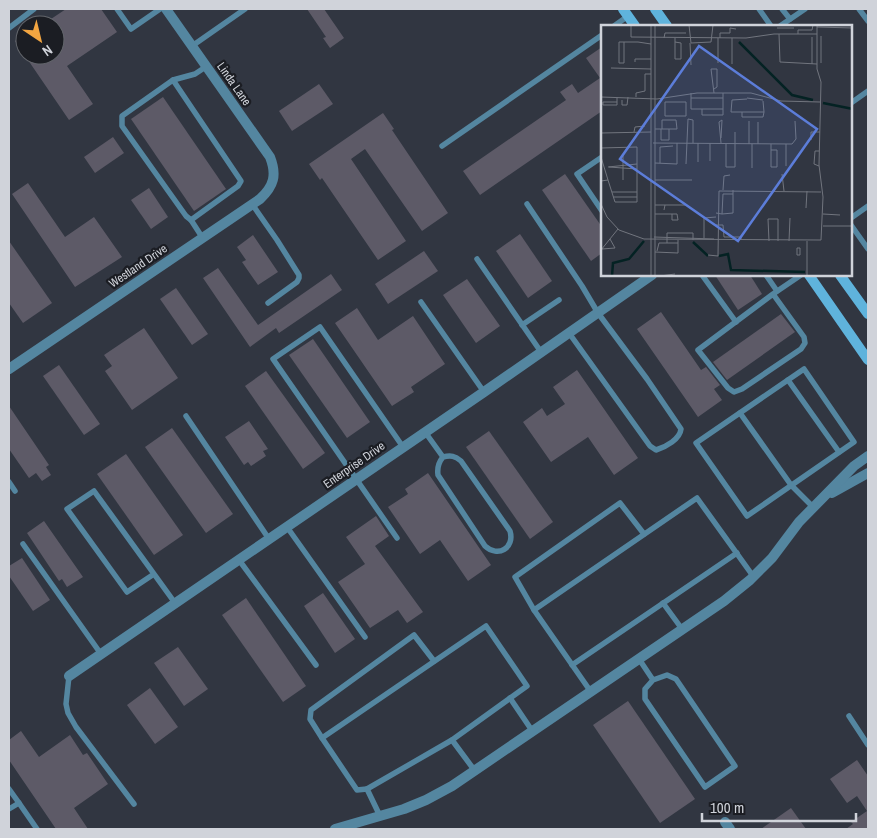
<svg xmlns="http://www.w3.org/2000/svg" width="877" height="838" viewBox="0 0 877 838" font-family="'Archivo Narrow',sans-serif">
<style>
.building{fill:#5d5a67}
.lines{fill:none;stroke-linecap:round;stroke-linejoin:round}
.lane{stroke:#5486a0;stroke-width:5.5}
.street{stroke:#5486a0;stroke-width:10}
.secondary{stroke:#5fb3dc;stroke-width:10}
.labels{text-anchor:middle;stroke-width:4.5;stroke-linejoin:round;paint-order:stroke}
.street-label{font-size:12px;fill:#d0d3da;stroke:#1b1d23}
.inset-river{fill:none;stroke:#042223;stroke-width:2.5}
.inset-road{fill:none;stroke:#71757e;stroke-width:1}
.view{fill:#5c7dd9;fill-opacity:0.15;stroke:#5c7dd9;stroke-width:2.5}
.inset-edge{fill:none;stroke:#d0d3da;stroke-width:2.5}
</style>
<rect width="100%" height="100%" fill="#313641"/>
<g class="building">
<polygon points="66,9 101,9 117,32 67,66 93,104 69,120 15,41 25,34 25,55 55,55 55,25 42,25"/>
<polygon points="307,9 324,9 344,38 330,48 323,38 326,37"/>
<polygon points="602,47 602,111 480,195 463,171 566,100 560,92 572,84 578,93 600,78 586,58"/>
<polygon points="319,84 333,104 292,131 279,111"/>
<polygon points="163,97 226,189 194,211 131,119"/>
<polygon points="383,113 394,129 392,130 448,213 422,231 365,149 351,159 406,241 378,260 322,178 320,180 309,164"/>
<polygon points="113,137 124,153 95,173 84,157"/>
<polygon points="565,174 602,227 602,253 591,261 542,190"/>
<polygon points="28,183 65,237 94,217 122,257 75,287 12,194"/>
<polygon points="149,188 168,217 151,229 131,200"/>
<polygon points="520,234 552,281 528,298 496,251"/>
<polygon points="253,235 278,272 258,285 242,262 246,260 237,247"/>
<polygon points="9,241 52,303 23,323 9,303"/>
<polygon points="424,251 438,271 388,304 375,284"/>
<polygon points="218,268 258,325 331,274 342,290 279,333 276,328 250,347 203,278"/>
<polygon points="715,275 750,275 762,294 738,310"/>
<polygon points="467,279 500,326 476,343 443,295"/>
<polygon points="176,288 208,334 192,345 160,299"/>
<polygon points="357,308 378,340 413,316 445,364 411,387 414,392 392,406 335,323"/>
<polygon points="661,312 701,370 706,367 720,385 714,389 722,400 698,417 637,329"/>
<polygon points="781,314 795,332 727,380 713,362"/>
<polygon points="144,328 178,378 132,410 105,371 112,366 104,355"/>
<polygon points="313,339 370,422 347,438 289,355"/>
<polygon points="59,365 100,424 84,435 43,376"/>
<polygon points="577,370 638,458 614,475 588,437 551,462 523,422 542,408 547,416 565,404 553,387"/>
<polygon points="266,371 325,453 303,469 245,386"/>
<polygon points="9,406 49,465 46,467 51,475 42,481 36,473 29,478 9,449"/>
<polygon points="249,421 268,449 263,451 266,456 251,466 248,462 244,465 225,437"/>
<polygon points="172,428 233,514 206,533 145,447"/>
<polygon points="489,431 553,522 530,539 466,447"/>
<polygon points="126,454 183,535 154,555 97,474"/>
<polygon points="428,473 491,565 468,581 440,540 420,554 388,507 408,494 405,489"/>
<polygon points="376,516 389,536 375,546 423,612 407,623 398,610 370,628 338,582 365,564 346,537"/>
<polygon points="44,521 83,577 67,587 62,579 59,581 27,533"/>
<polygon points="22,558 50,600 33,611 9,576 9,566"/>
<polygon points="323,593 355,639 335,653 304,606"/>
<polygon points="246,598 306,686 283,702 222,615"/>
<polygon points="178,647 208,689 184,706 154,663"/>
<polygon points="150,688 178,727 155,744 127,705"/>
<polygon points="628,701 695,799 660,823 593,725"/>
<polygon points="21,731 39,757 70,735 83,755 87,753 108,784 74,808 88,829 56,829 9,760 9,740"/>
<polygon points="857,760 868,776 868,829 846,829 853,824 851,822 867,811 857,796 847,803 830,779"/>
<polygon points="791,808 806,829 761,829"/>
</g>
<g class="lines">
<g class="lane">
<polyline points="117,9 131,29 160,9"/>
<polyline points="759,9 771,26"/>
<polyline points="782,9 790,19"/>
<polyline points="859,9 868,21"/>
<polyline points="614,26 628,16"/>
<polyline points="780,26 805,9"/>
<polyline points="9,28 34,9"/>
<polyline points="192,46 245,9"/>
<polyline points="173,80 122,116 122,126 186,216 191,220"/>
<polyline points="851,103 868,91"/>
<polyline points="442,146 602,35"/>
<polyline points="602,157 577,174 602,211"/>
<polyline points="252,204 277,240 299,275 299,278 297,282 268,303"/>
<path d="M527,204L582,286L598,313L647,379L681,429C680,439 666,447 656,450L650,446L569,333"/>
<polyline points="851,218 868,206"/>
<polyline points="851,225 868,249"/>
<polyline points="202,237 191,220 238,186 241,181 173,80 195,74 207,66"/>
<polyline points="477,259 541,352"/>
<polyline points="702,275 736,322"/>
<polyline points="766,275 777,291"/>
<polyline points="773,294 804,337 805,343 801,349 742,389 734,392 728,388 698,350 773,294 801,275"/>
<polyline points="421,302 484,392"/>
<polyline points="522,325 559,300"/>
<polygon points="804,369 854,442 747,516 696,443"/>
<polyline points="788,380 839,452"/>
<polyline points="740,413 791,485 813,507"/>
<polyline points="186,416 269,539"/>
<path d="M425,432L443,457C451,455 455,456 461,461L510,531C515,548 498,558 485,546L438,475C437,468 438,463 443,457"/>
<polyline points="9,482 15,491"/>
<polyline points="287,527 365,637"/>
<polyline points="397,538 273,359 320,327 403,447"/>
<polyline points="23,544 101,654"/>
<polyline points="239,560 316,665"/>
<polyline points="154,574 127,592 67,509 94,491 175,603"/>
<polyline points="663,603 682,629"/>
<polyline points="534,610 515,577 620,503 644,534"/>
<polyline points="639,659 653,680 667,675 676,679 735,766 705,787 645,699 645,689 653,680"/>
<polyline points="572,665 737,553"/>
<polyline points="69,676 66,704 68,713 76,727 134,804"/>
<polyline points="591,692 534,610 697,498 753,576"/>
<polyline points="510,698 533,732"/>
<polyline points="849,716 868,745"/>
<polyline points="322,738 310,719 311,710 414,635 434,661"/>
<polyline points="9,789 19,803 9,809"/>
<polyline points="367,789 357,790 322,738 486,626 527,686 452,740"/>
<polyline points="19,803 37,829"/>
<polyline points="380,816 367,789 452,740 475,771"/>
</g>
<g class="street">
<path d="M9,369L260,199C274,186 277,175 270,157L166,9"/>
<polyline points="832,493 868,473"/>
<polyline points="69,676 484,392 652,275"/>
<polyline points="725,822 730,829"/>
<polyline points="335,829 404,809 426,800 452,786 724,601 750,580 772,558 799,522 854,466 868,456"/>
</g>
<g class="secondary">
<polyline points="623,9 635,26"/>
<polyline points="655,9 667,26"/>
<polyline points="809,275 868,360"/>
<polyline points="840,275 868,314"/>
</g>
</g>
<g class="labels">
<g class="street-label">
<text transform="translate(234 84) rotate(55)" y="4">Linda Lane</text>
<text transform="translate(138 266) rotate(-34)" y="4">Westland Drive</text>
<text transform="translate(354 465) rotate(-35)" y="4">Enterprise Drive</text>
</g>
</g>
<g transform="translate(601 25)">
<rect width="251" height="251" fill="#313641"/>
<path class="inset-river" d="M138,17L191,70L212,75M222,78L252,84M92,217L107,231M118,231L127,229L130,245L204,247M11,251L12,238L28,234L43,216"/>
<path class="inset-road" d="M30,0V12L145,13L173,9H216M88,0L90,18L110,17L112,0M216,2L252,3M176,3H193M178,9L179,37L216,39M197,9V5H211L212,0M63,13L64,8H85M74,13V34H80V18L74,17M119,13V8H129V3L135,4M131,13V39M23,17V38H18V17H37L50,19M89,18L90,40M34,37V34H50M117,38V13M220,38V11M211,39V12M10,43L50,44M90,68V84H122V68M113,68L110,44H116V62L113,64M0,72L56,74L96,68H150L180,76L219,77M35,72V68L44,66V49H50M90,73H122M146,73L162,75M146,74L131,75L130,87H163L162,76M21,75V80H26L27,72M16,77H2V80H16V72M64,77H85V91H64ZM101,84V90H122V84M141,87V92H162L163,87M148,96V119M157,97V119M54,104H76L75,95H61V104M60,104V115H68V104M33,107L34,102L44,101M0,108L50,107M210,115V107H219M52,118L191,119L195,114L194,96M109,118V136M120,118L118,97L121,95L120,113M125,118V142H134V107M170,119V142H176V125H170M185,119V141M0,123L36,122V177H14L7,155L0,156M22,129V155M0,132L7,155M97,137V118M54,138L76,139V118M59,138V122L72,121M85,139L87,94L92,95V118M218,141L213,139L214,126H218M7,142L36,139M8,142L36,144M151,143V119M181,149L183,166M54,155H91M122,165L123,151L129,150M11,167H36M12,172H36M0,179L6,192L18,205L43,214L220,215L222,172L218,140L220,57L216,44V0M54,180H64L63,185M64,180H84M205,183L206,166M115,188L121,189L122,169H132V165M54,189H76L77,195H71V189M121,189L132,188V169M222,189L239,190M115,200H122L123,212H140V215M222,201H250M53,212L113,214M103,213V193L115,192M168,216L167,194H177V216M188,216L189,193M66,218V208H92V215M196,223H199V230H196ZM1,224L14,223L9,214M0,225L17,204M56,226L58,218H77M54,227L77,228V215M107,230L117,231L118,166L220,167M50,251V0M54,251V0M59,251L74,249M206,251V216"/>
<path class="view" d="M98,21L216,104L137,216L19,134Z"/>
<rect width="251" height="251" class="inset-edge"/>
</g>
<rect width="877" height="838" fill="none" stroke="#d0d3da" stroke-width="20"/>
<g transform="translate(40 40) rotate(145)"><circle r="24" fill="#1b1d23" stroke="#63666c"/>
<path d="M0-4L9 19L0 12L-9 19Z" fill="#f2a541"/>
<text y="-8" font-size="14" font-weight="bold" text-anchor="middle" fill="#d0d3da">N</text>
</g>
<path d="M702 813v8h154v-8" fill="none" stroke="#d0d3da" stroke-width="2.5"/>
<text x="710" y="813" font-size="15" fill="#d0d3da" stroke="#1b1d23" stroke-width="4" paint-order="stroke">100 m</text>
</svg>
